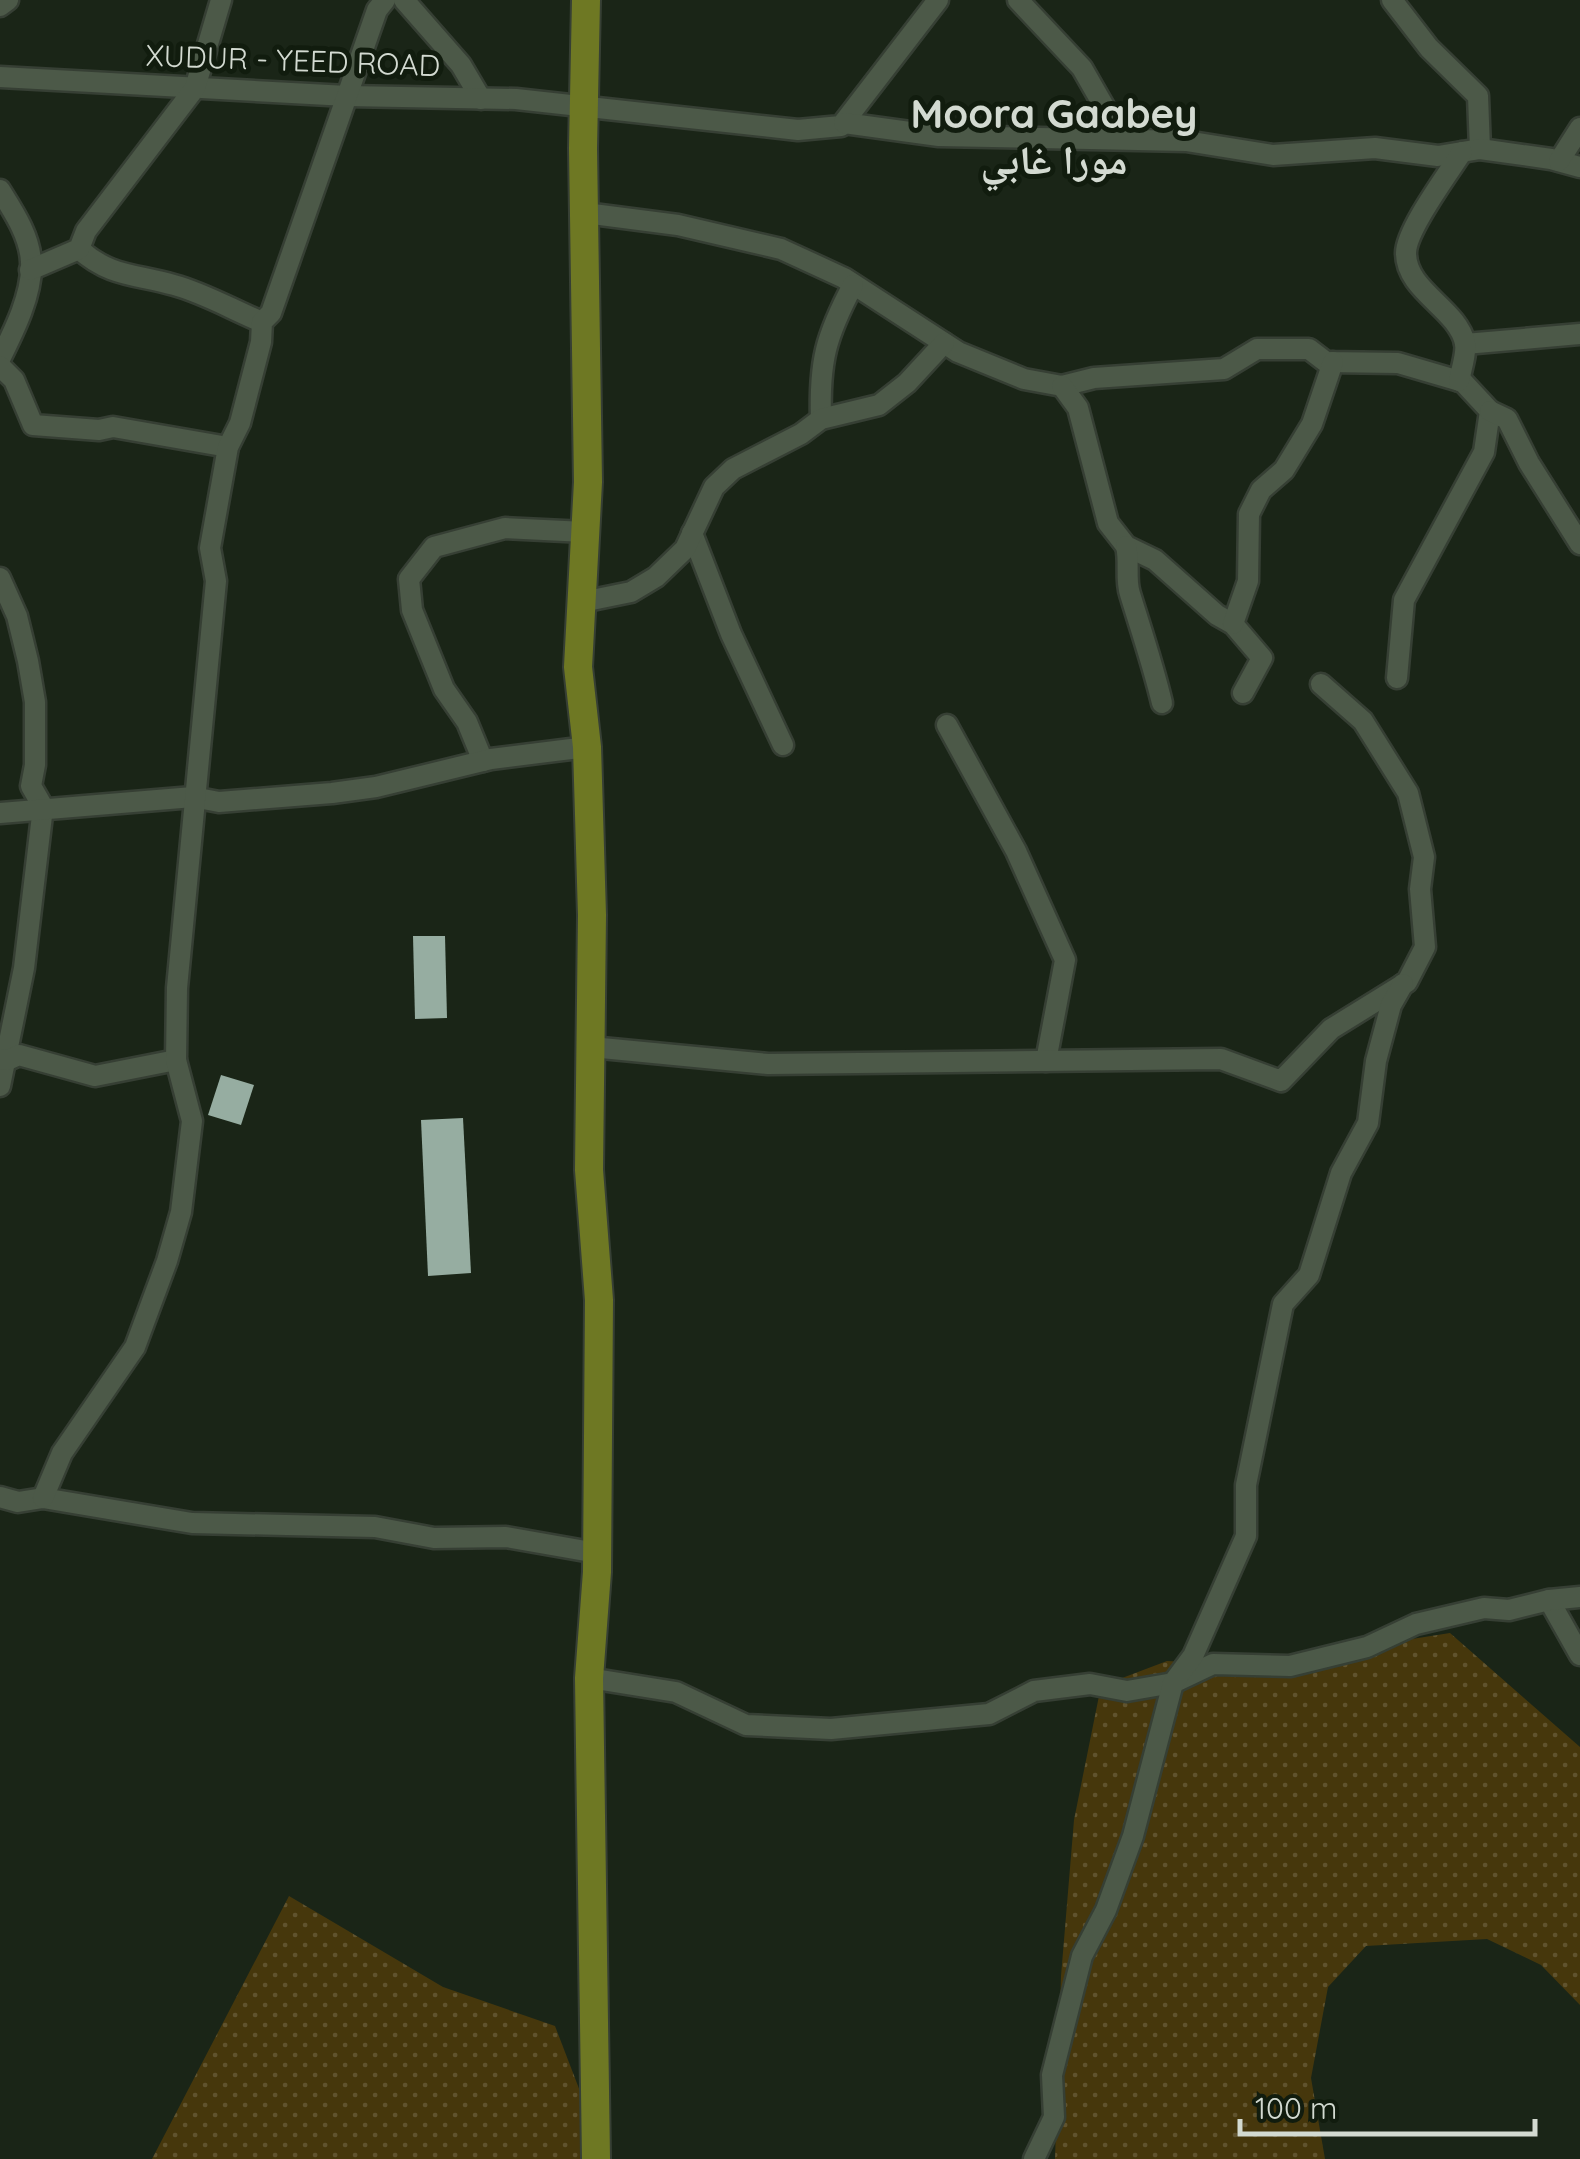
<svg xmlns="http://www.w3.org/2000/svg" width="1580" height="2159" viewBox="0 0 1580 2159" font-family="Quicksand,'Noto Naskh Arabic',sans-serif">
<style>
.grass{fill:url(#grass-dots)}
.building{fill:#96ada1}
.lines{fill:none;stroke-linecap:round;stroke-linejoin:round}
.minor-casing{stroke:#363f34;stroke-width:25}
.major-casing{stroke:#363f34;stroke-width:32}
.minor{stroke:#4c5948;stroke-width:20}
.major{stroke:#6e7823;stroke-width:28}
.labels{text-anchor:middle;stroke-width:10;stroke-linejoin:round;paint-order:stroke}
.street-label{font-size:30px;fill:#d3dad1;stroke:#111c0e}
.district-label{font-size:40px;font-weight:bold;fill:#d3dad1;stroke:#111c0e}
</style>
<defs>
<pattern id="grass-dots" width="8" height="8" patternUnits="userSpaceOnUse" patternTransform="scale(2.5)"><rect width="8" height="8" fill="#46370c"/><path d="M2 2h.1M6 6h.1" fill="none" stroke="#60532e" stroke-width="1.8" stroke-linecap="round"/></pattern>
</defs>
<rect width="100%" height="100%" fill="#1a2517"/>
<g class="grass">
<polygon points="1450,1633 1580,1747 1580,2005 1541,1965 1487,1939 1366,1946 1328,1987 1311,2078 1325,2159 1055,2159 1061,1976 1074,1820 1101,1686 1167,1661 1247,1665"/>
<polygon points="289,1896 443,1987 555,2026 606,2159 152,2159"/>
</g>
<g class="building">
<polygon points="413,936 445,936 447,1018 415,1019"/>
<polygon points="221,1075 254,1085 241,1125 208,1115"/>
<polygon points="463,1118 471,1273 428,1276 421,1120"/>
</g>
<g class="lines">
<defs>
<g id="minor">
<polyline points="404,0 461,65 481,99"/>
<polyline points="1018,0 1082,68 1122,138"/>
<polyline points="1392,0 1429,48 1478,96 1480,149"/>
<polyline points="0,6 8,0"/>
<polyline points="0,77 347,96 516,99 798,130 841,126 938,0"/>
<polyline points="844,123 939,136 1186,141 1273,155 1375,148 1438,156 1480,149 1551,159 1580,167"/>
<polyline points="1559,161 1580,128"/>
<path d="M0,190C13,211 30,236 31,262C33,293 14,331 0,359"/>
<polyline points="585,213 678,225 781,249 844,278 958,352 1024,379 1062,386 1094,378 1224,369 1257,349 1309,349 1326,362 1398,363 1463,382 1490,411 1484,452 1404,600 1397,678"/>
<path d="M79,249C110,277 136,274 174,285C204,293 233,310 262,322"/>
<polyline points="30,270 79,249 86,231 195,88 221,0"/>
<polyline points="1465,344 1580,334"/>
<polyline points="0,366 14,380 33,425 99,430 113,427 228,447"/>
<path d="M1459,381C1461,370 1467,353 1465,343C1457,308 1406,291 1406,253C1406,230 1448,174 1462,152"/>
<polyline points="1062,386 1078,408 1108,523 1126,546 1155,560 1217,615 1233,624 1262,658 1243,693"/>
<polyline points="1490,411 1507,419 1529,463 1580,544"/>
<path d="M821,419C819,361 826,336 853,285"/>
<polyline points="692,533 731,634 783,745"/>
<path d="M1126,546C1130,562 1125,579 1130,594C1141,630 1153,665 1162,703"/>
<polyline points="0,578 17,616 28,661 35,702 35,765 31,786 43,807 24,968 0,1086"/>
<polyline points="582,602 631,592 656,577 685,549 714,487 733,469 801,434 821,419 879,405 907,383 944,343"/>
<polyline points="1233,624 1248,581 1249,514 1261,490 1284,470 1312,424 1333,362"/>
<polyline points="947,725 1016,851 1065,960 1046,1061"/>
<polyline points="483,761 467,722 444,689 412,610 409,579 434,547 505,528 585,532"/>
<polyline points="0,813 193,797 219,802 332,793 376,787 491,759 587,747"/>
<polyline points="591,1047 768,1064 1221,1059 1281,1081 1331,1029 1407,982 1425,947 1420,889 1424,857 1408,793 1363,721 1321,684"/>
<polyline points="0,1059 8,1060 19,1055 95,1076 176,1060"/>
<polyline points="0,1497 18,1502 43,1498 192,1523 375,1527 434,1538 506,1537 597,1553"/>
<polyline points="43,1498 62,1453 135,1347 167,1261 181,1212 192,1121 176,1060 177,988 216,581 210,548 228,447 240,423 261,342 262,322 271,313 377,10 385,0"/>
<polyline points="1549,1600 1580,1655"/>
<polyline points="589,1678 676,1692 746,1725 831,1729 989,1714 1034,1691 1090,1684 1127,1691 1173,1683 1213,1664 1290,1666 1367,1647 1416,1624 1484,1608 1509,1610 1549,1600 1580,1597"/>
<polyline points="1034,2159 1054,2117 1052,2075 1082,1956 1106,1910 1133,1836 1173,1683 1193,1656 1246,1536 1246,1485 1283,1304 1309,1275 1341,1173 1368,1123 1376,1061 1391,1005 1403,984"/>
</g>
<polyline id="major" points="586,0 583,148 588,482 578,667 587,747 592,915 589,1170 599,1300 597,1572 589,1678 596,2159"/>
</defs>
<use href="#minor" class="minor-casing"/>
<use href="#major" class="major-casing"/>
<use href="#minor" class="minor"/>
<use href="#major" class="major"/>
</g>
<g class="labels">
<g class="street-label">
<text transform="translate(293 61) rotate(2)" y="10">XUDUR - YEED ROAD</text>
</g>
<g class="district-label">
<text x="1054" y="128">Moora Gaabey<tspan x="1054" dy="46">مورا غابي</tspan></text>
</g>
</g>
<path d="M1240 2119v15h295v-15" fill="none" stroke="#d3dad1" stroke-width="5"/>
<text x="1255" y="2119" font-size="30" fill="#d3dad1" stroke="#111c0e" stroke-width="8" paint-order="stroke">100 m</text>
</svg>
